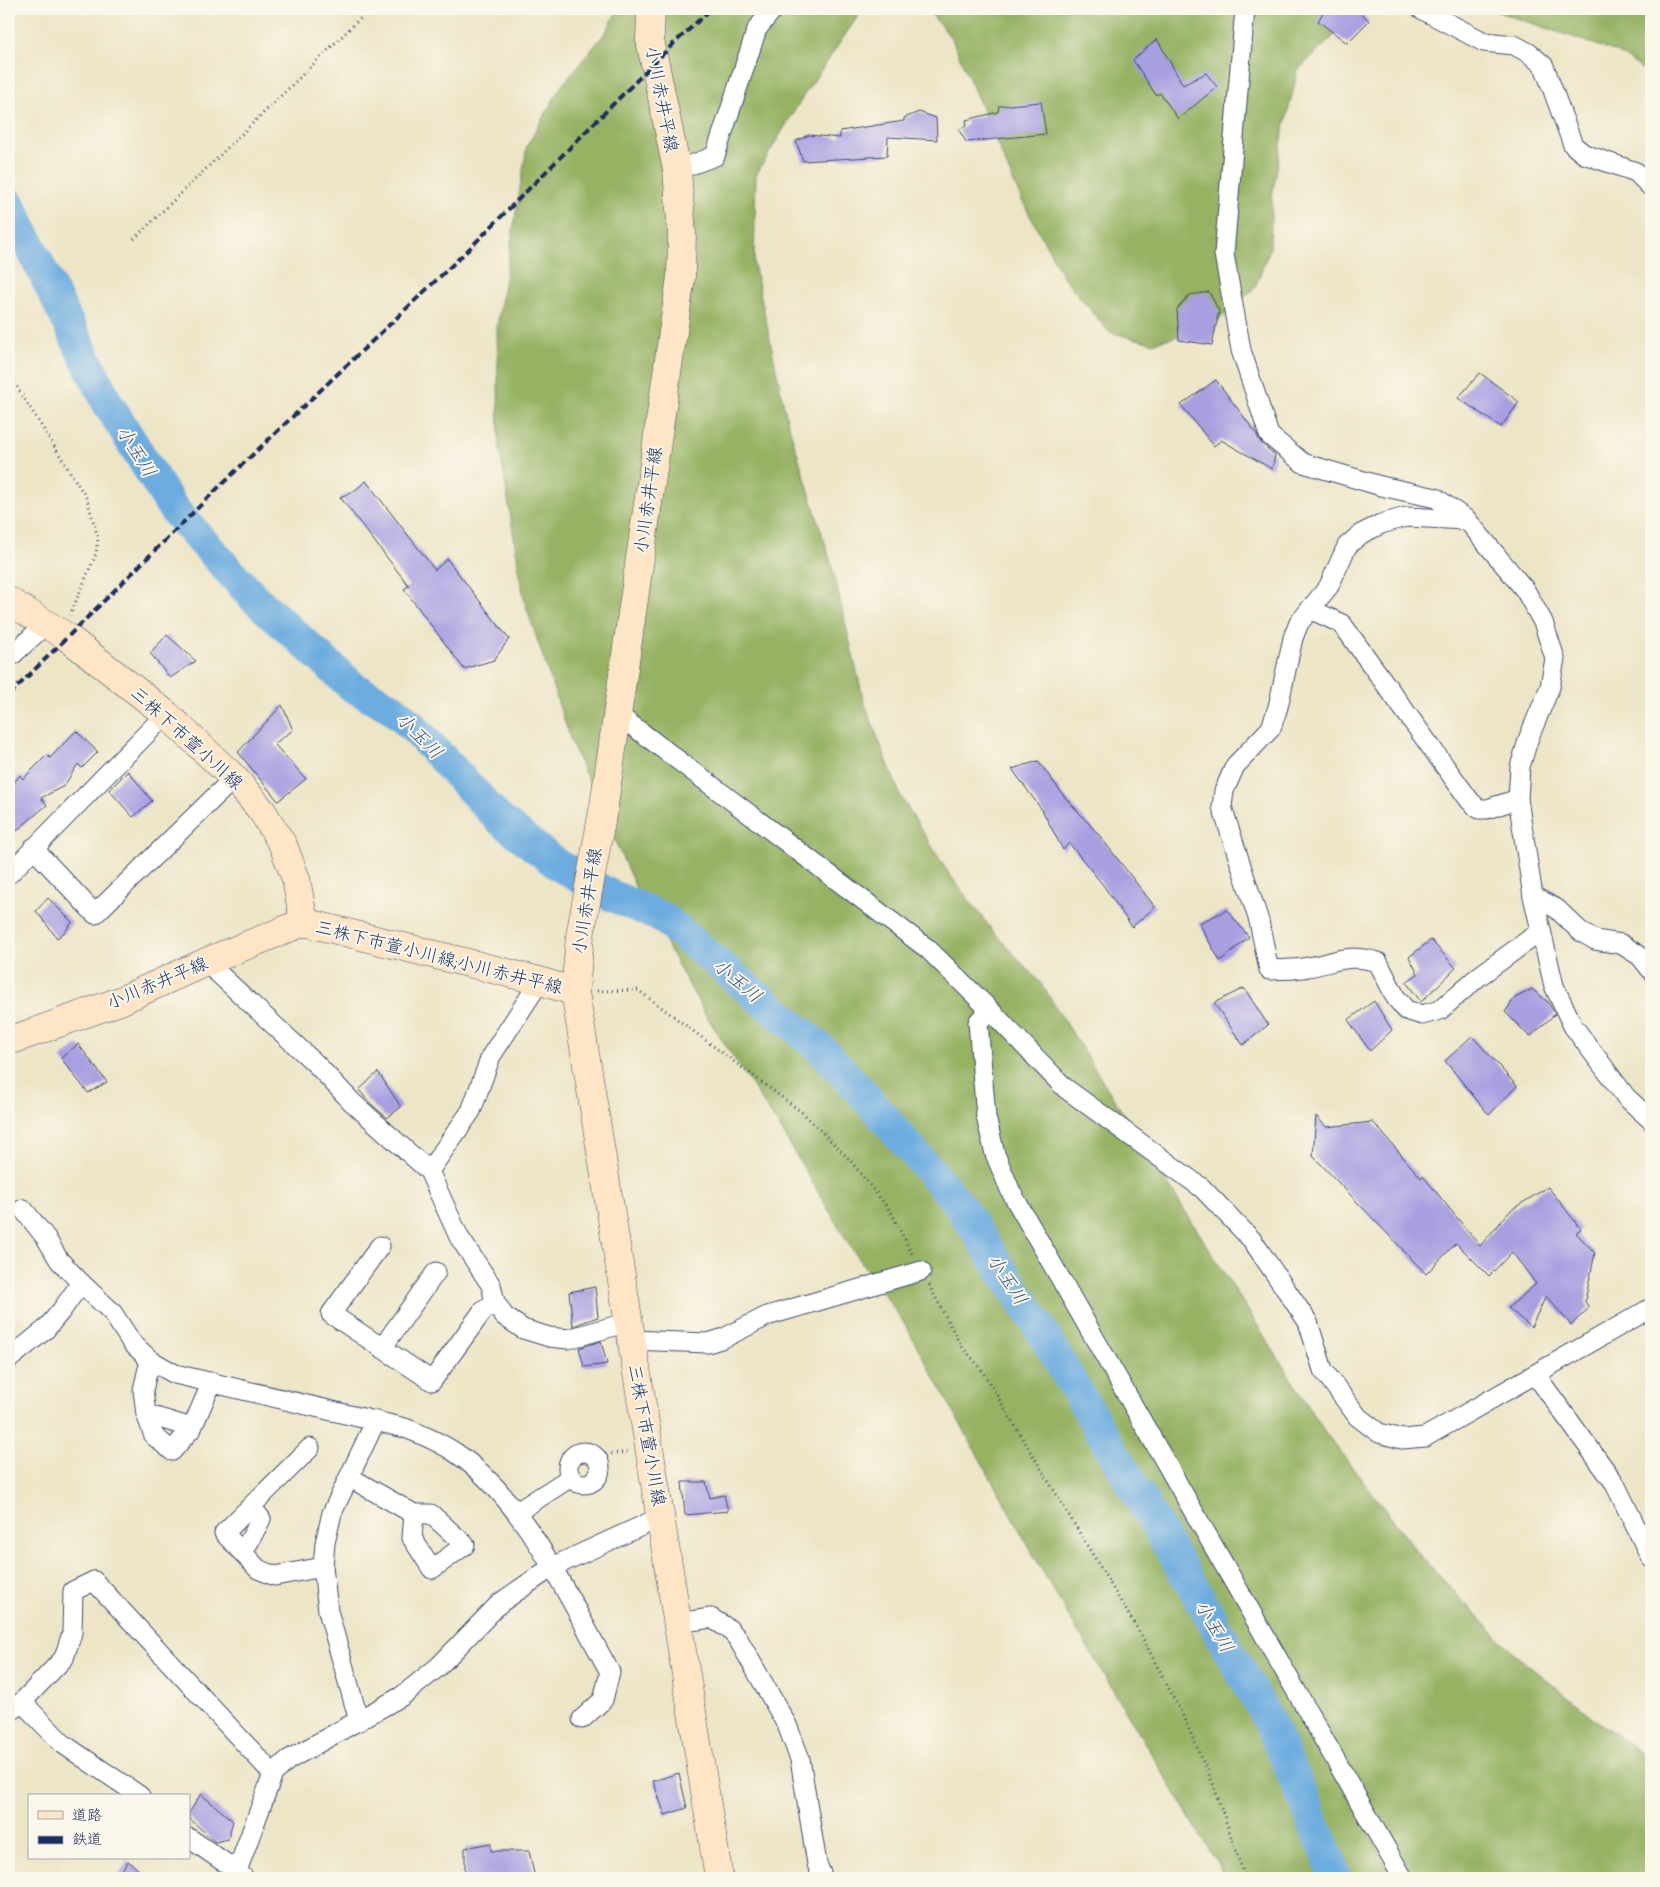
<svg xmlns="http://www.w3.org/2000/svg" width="1660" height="1887" viewBox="0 0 1660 1887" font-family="'Architects Daughter','Klee One',sans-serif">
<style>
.forest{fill:#96b264;stroke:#587061}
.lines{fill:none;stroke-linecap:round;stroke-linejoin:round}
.river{stroke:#6cacdf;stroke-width:32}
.building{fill:#a89fe1}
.minor-casing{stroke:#3a4a6e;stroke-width:21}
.secondary-casing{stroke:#3a4a6e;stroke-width:29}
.path{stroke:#3a4a6e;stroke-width:3;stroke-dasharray:1 4;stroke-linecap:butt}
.minor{stroke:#fff;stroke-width:19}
.secondary{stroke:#fde5c5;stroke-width:28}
.rail{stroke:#1b2f5e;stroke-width:4;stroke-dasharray:8 4;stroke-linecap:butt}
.labels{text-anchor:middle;stroke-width:4;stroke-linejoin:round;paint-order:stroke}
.street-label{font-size:18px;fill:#1b2f5e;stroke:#fbf7ec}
.water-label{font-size:19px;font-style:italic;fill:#335485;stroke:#fbf7ec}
</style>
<rect width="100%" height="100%" fill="#fbf7ec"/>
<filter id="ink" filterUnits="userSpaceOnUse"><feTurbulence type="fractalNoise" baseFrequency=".02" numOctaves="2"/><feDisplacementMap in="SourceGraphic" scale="10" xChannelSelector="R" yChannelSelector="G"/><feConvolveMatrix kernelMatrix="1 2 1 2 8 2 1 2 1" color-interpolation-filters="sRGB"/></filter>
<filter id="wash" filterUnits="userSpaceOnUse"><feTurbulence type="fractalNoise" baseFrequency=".0096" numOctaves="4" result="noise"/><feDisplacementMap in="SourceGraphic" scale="20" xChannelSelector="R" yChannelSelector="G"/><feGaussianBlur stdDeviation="1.12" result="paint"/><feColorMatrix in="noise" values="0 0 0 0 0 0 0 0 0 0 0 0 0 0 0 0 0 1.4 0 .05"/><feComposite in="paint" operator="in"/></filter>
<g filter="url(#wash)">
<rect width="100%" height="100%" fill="#ede5c6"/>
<g class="forest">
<polygon points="618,9 863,9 804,95 756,175 754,264 787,420 832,566 864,702 901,797 949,874 992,930 1042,985 1325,1432 1423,1559 1512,1652 1601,1724 1651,1759 1651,1878 1226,1878 1053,1590 904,1323 850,1246 780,1128 705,1014 638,893 572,744 524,600 499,444 497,327 527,146 560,88 606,32"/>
<polygon points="927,9 1362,9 1298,70 1284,128 1272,197 1270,249 1255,288 1211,327 1152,343 1109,332 1064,278 1020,197 952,39"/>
<polygon points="1489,9 1651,9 1651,75 1617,52"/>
</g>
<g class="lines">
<polyline class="river" points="9,203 107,402 174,510 252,596 353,687 392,708 412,726 498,818 558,865 608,894 663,918 819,1047 857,1087 958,1203 1038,1325 1210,1616 1272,1727 1331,1863 1336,1878"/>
</g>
<g id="blocks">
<g class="building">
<polygon points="1325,9 1357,9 1369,21 1347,43 1318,21"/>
<polygon points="1157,39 1183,85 1206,73 1217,87 1178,119 1160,93 1156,95 1133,60"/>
<polygon points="1041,102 1046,134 966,142 959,130 967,125 966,120 998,112 999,106"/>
<polygon points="919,112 936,118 937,140 888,137 887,156 803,161 796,141 809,135 840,138 840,131 904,121 904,118"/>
<polygon points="1209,292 1219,311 1212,345 1179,340 1177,309 1190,295"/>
<polygon points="1480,373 1519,402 1501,427 1458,398"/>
<polygon points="1216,380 1256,433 1261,443 1275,455 1272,469 1221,440 1214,446 1181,405"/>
<polygon points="366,481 435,570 447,559 509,639 494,660 464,669 404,589 409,586 340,497 354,491"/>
<polygon points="167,635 196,661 170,678 150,653"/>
<polygon points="282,705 293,730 274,744 306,779 278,801 238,752"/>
<polygon points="76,731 98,752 82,768 78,764 64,786 41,798 47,805 9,837 9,789 20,775 23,779 47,755 50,758"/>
<polygon points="1038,761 1064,796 1099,835 1155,907 1132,927 1103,885 1069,843 1063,850 1042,810 1012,769"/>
<polygon points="128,771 152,801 133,817 109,790"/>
<polygon points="48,898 72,922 66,931 57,938 36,911"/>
<polygon points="1227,910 1249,937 1220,961 1199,923"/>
<polygon points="1431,940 1456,968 1421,1002 1406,982 1418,974 1409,957"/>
<polygon points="1244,988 1268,1025 1243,1045 1214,1003"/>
<polygon points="1532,989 1548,1002 1555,1014 1530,1037 1505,1012 1515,998"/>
<polygon points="1374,1001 1392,1030 1370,1051 1348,1020"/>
<polygon points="1472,1036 1517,1086 1489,1115 1445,1061"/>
<polygon points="78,1044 107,1082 88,1093 61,1058"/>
<polygon points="378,1072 401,1107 387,1118 369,1102 359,1090"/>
<polygon points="1316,1116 1326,1127 1373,1122 1421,1178 1423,1176 1480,1246 1511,1210 1548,1187 1581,1229 1576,1233 1595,1253 1585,1301 1589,1308 1571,1325 1546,1296 1531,1327 1508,1308 1536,1284 1512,1252 1489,1276 1456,1243 1426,1274 1313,1156"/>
<polygon points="595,1287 598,1317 573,1326 569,1292"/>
<polygon points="601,1341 607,1364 584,1367 579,1348"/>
<polygon points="682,1482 706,1482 710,1498 724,1495 728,1511 685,1515"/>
<polygon points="679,1773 687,1808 665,1815 653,1781"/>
<polygon points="201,1794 233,1821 228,1839 215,1842 189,1818 189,1813"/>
<polygon points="491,1843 491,1851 529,1851 535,1878 465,1878 465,1848"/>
<polygon points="128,1861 149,1878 117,1878"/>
</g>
</g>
</g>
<g filter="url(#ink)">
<use href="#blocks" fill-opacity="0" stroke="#3a4a6e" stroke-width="1"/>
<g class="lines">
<defs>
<g id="minor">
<polyline points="1245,9 1224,254 1241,350 1269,435 1303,463 1381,486 1436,498 1467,520 1525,590 1543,622 1555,658 1550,687 1529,737 1520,767 1518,799 1533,896 1554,986 1573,1026 1626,1097 1651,1120"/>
<polyline points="1421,9 1484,42 1514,45 1529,53 1544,66 1573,145 1584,154 1636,172 1651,187"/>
<polyline points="677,170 715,156 757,29 773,9"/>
<path d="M1467,520L1406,517L1381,524L1361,534L1347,546L1329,586L1299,623L1293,638L1278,707L1271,728L1235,766L1224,791L1222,807L1259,921L1269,970C1282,969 1296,970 1308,967C1337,962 1347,953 1378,962L1396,998L1406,1010L1422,1015L1440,1010L1478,977L1541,931"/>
<polyline points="1310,609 1342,624 1470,801 1479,809 1487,809 1518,799"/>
<polyline points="9,658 46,624"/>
<polyline points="617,714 928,949 990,1010 1065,1088 1202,1188 1252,1240 1308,1322 1323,1370 1358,1417 1379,1433 1402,1439 1425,1437 1651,1308"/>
<polyline points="33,848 95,914 234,778"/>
<polyline points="9,874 166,714"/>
<polyline points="1533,896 1557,909 1581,932 1595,940 1621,944 1640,956 1651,970"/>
<polyline points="206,962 316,1064 352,1102 429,1171 459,1237 491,1285 495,1302 504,1316 523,1329 549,1337 568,1339 629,1322"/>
<polyline points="990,1010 978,1022 986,1117 995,1154 1011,1192 1403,1878"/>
<polyline points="429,1171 471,1111 491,1056 540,981"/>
<polyline points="23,1209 46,1238 59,1260 81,1283"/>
<polyline points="380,1246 331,1314 432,1381 482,1312 495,1302"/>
<polyline points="631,1340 708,1343 724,1338 767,1316 921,1271"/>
<polyline points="382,1348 436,1272"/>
<path d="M9,1359L46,1329L61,1311L81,1283L112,1312L132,1343L150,1360L175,1374L405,1428C423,1435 440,1442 456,1453C525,1499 570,1601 610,1672L603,1700L582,1719"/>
<polyline points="150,1360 143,1390 146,1414 154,1436 172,1451 192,1428 212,1382"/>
<polyline points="1535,1374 1614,1482 1651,1558"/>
<polyline points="146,1414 192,1428"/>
<polyline points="310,1448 224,1533 258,1569 275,1576 323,1567"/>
<circle cx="584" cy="1468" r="16"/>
<polyline points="349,1477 414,1514"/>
<polyline points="517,1512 571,1477"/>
<polygon points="414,1514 431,1514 465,1545 432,1569 412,1538"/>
<polyline points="243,1553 261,1519 251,1506"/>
<polyline points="678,1623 711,1618 729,1629 738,1639 787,1725 800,1759 817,1864 823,1878"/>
<polyline points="22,1702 63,1744 140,1796"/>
<polyline points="9,1713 22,1702 64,1658 72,1633 73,1591 94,1581 273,1774"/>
<polyline points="359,1721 328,1611 323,1567 325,1543 332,1513 376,1420"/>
<polyline points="189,1838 237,1871 244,1878"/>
<polyline points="237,1871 273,1774 288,1760 402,1696 438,1667 500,1603 552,1567 661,1517"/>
</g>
<g id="secondary">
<polyline points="651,9 650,40 677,170 682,234 681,277 604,805 580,936 575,992 719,1878"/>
<polyline points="9,601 67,637 166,714 234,778 262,811 283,845 296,879 304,922"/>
<polyline points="304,922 540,981 575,992"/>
<polyline points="9,1041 120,1001 206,962 304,922"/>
</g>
</defs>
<use href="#minor" class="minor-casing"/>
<use href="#secondary" class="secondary-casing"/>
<g class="path">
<polyline points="134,239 370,9"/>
<polyline points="9,374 87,499 98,538 96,554 70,615"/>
<polyline points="597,991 638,990 803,1113 850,1160 891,1212 913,1256"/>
<polyline points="929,1285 960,1344 981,1369 1141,1635 1183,1716 1214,1786 1245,1878"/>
<polyline points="597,1459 610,1454 628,1452"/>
</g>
<use href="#minor" class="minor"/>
<use href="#secondary" class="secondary"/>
<polyline class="rail" points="9,695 225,481 468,250 668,49 711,9"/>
</g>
</g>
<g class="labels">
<g class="street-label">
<text transform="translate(662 99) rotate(79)" y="6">小川赤井平線</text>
<text transform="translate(648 500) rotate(-82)" y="6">小川赤井平線</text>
<text transform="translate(187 738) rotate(42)" y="6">三株下市萱小川線</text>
<text transform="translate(587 901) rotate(-81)" y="6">小川赤井平線</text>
<text transform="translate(439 957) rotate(14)" y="6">三株下市萱小川線;小川赤井平線</text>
<text transform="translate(157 983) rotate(-23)" y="6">小川赤井平線</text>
<text transform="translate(647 1435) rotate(80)" y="6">三株下市萱小川線</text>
</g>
<g class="water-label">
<text transform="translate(137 451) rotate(58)" y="7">小玉川</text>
<text transform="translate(420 735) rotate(45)" y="7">小玉川</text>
<text transform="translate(738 980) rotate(40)" y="7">小玉川</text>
<text transform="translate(1008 1279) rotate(57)" y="7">小玉川</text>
<text transform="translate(1215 1626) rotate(60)" y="7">小玉川</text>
</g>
</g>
<rect width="1660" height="1887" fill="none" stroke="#fbf7ec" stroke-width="30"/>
<rect x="28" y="1794" width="162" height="65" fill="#fbf7ec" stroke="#a1a7b3"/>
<rect x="38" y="1811" width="25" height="8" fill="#fde5c5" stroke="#a1a7b3"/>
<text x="72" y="1820" font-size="15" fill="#1b2f5e">道路</text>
<rect x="38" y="1836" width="25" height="8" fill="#1b2f5e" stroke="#a1a7b3"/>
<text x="72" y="1844" font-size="15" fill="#1b2f5e">鉄道</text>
</svg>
